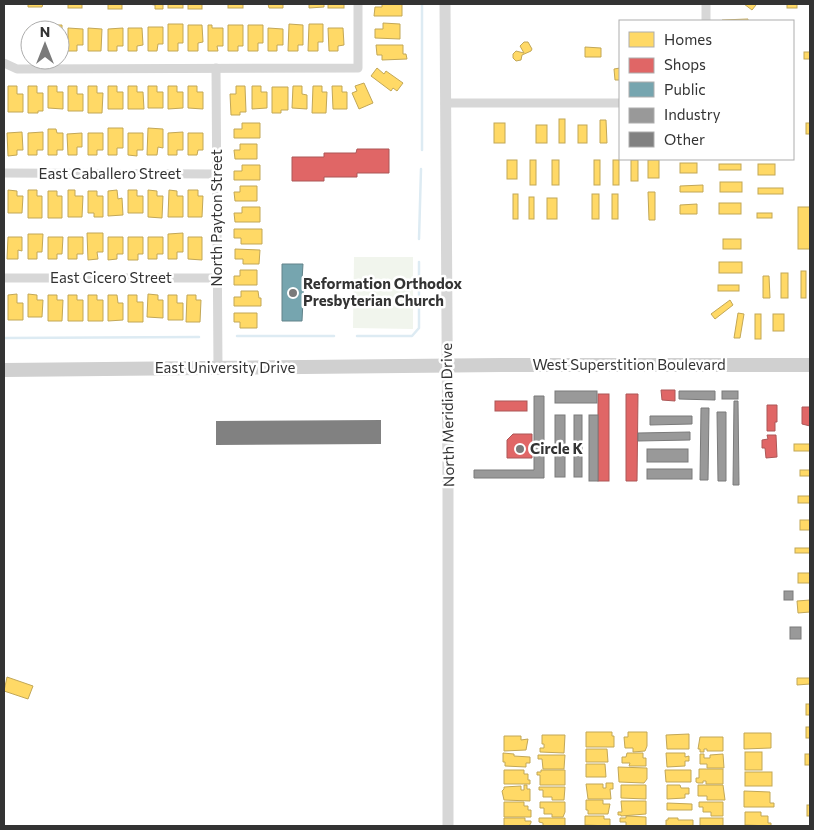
<svg xmlns="http://www.w3.org/2000/svg" width="814" height="830" viewBox="0 0 814 830" font-family="Commissioner,sans-serif">
<style>
.green{fill:#f1f5ed}
.homes{fill:#ffd966;stroke:#c2a757}
.shops{fill:#e06666;stroke:#ac5757}
.public{fill:#76a5af;stroke:#62838a}
.industry{fill:#999;stroke:#7a7a7a}
.lines{fill:none;stroke-linecap:round;stroke-linejoin:round}
.stream{stroke:#ddebf3;stroke-width:2.5}
.building{fill:#818181}
.minor{stroke:#d7d7d7;stroke-width:9}
.tertiary{stroke:#d7d7d7;stroke-width:11}
.secondary{stroke:#d0d0d0;stroke-width:14}
.poi-dot{fill:#7a7a7a;stroke:#fff;stroke-width:2}
.labels{text-anchor:middle;stroke-width:5;stroke-linejoin:round;paint-order:stroke}
.street-label{font-size:15px;fill:#333;stroke:#fff}
.poi-label{font-size:15px;font-weight:bold;fill:#333;stroke:#fff;text-anchor:start}
</style>
<rect width="100%" height="100%" fill="#fff"/>
<polygon class="green" points="354,257 413,257 413,329 353,328"/>
<g class="homes">
<polygon points="28,4 43,4 42,7 28,7"/>
<rect x="68" y="4" width="14" height="4"/>
<rect x="108" y="4" width="14" height="5"/>
<polygon points="148,4 163,4 163,9 155,9 155,5"/>
<rect x="168" y="4" width="15" height="4"/>
<rect x="188" y="4" width="14" height="5"/>
<rect x="228" y="4" width="15" height="4"/>
<polygon points="268,4 283,4 283,8 269,8"/>
<polygon points="309,4 324,4 324,7 309,8"/>
<rect x="328" y="4" width="16" height="4"/>
<polygon points="382,4 402,4 402,16 374,16 375,7 382,7"/>
<polygon points="744,4 754,4 756,5 752,10"/>
<rect x="787" y="4" width="10" height="4"/>
<polygon points="748,19 748,21 722,21 722,20"/>
<polygon points="383,23 400,24 400,39 375,38 375,29 383,29"/>
<polygon points="168,24 183,24 183,43 178,43 178,51 168,51"/>
<polygon points="289,24 303,25 303,45 298,45 298,51 288,51"/>
<polygon points="309,24 323,24 323,42 318,42 318,51 308,51"/>
<polygon points="48,25 62,25 62,43 60,43 60,30 48,30"/>
<polygon points="188,25 202,25 203,42 198,43 198,51 188,51"/>
<polygon points="208,25 212,25 212,28 223,28 223,46 217,46 218,51 208,51"/>
<polygon points="228,25 243,25 243,46 238,46 238,51 228,51"/>
<polygon points="248,25 263,25 263,43 258,43 258,51 248,51"/>
<polygon points="148,27 163,27 163,44 158,44 157,51 148,51"/>
<polygon points="43,28 43,30 30,30 30,51 28,51 27,29"/>
<polygon points="68,28 83,29 83,45 77,45 77,51 68,51"/>
<polygon points="88,28 102,29 101,51 88,51"/>
<polygon points="123,28 123,46 117,46 117,51 108,51 108,29"/>
<polygon points="128,28 142,28 143,45 137,46 137,51 128,51"/>
<polygon points="268,28 283,29 283,45 277,45 277,51 268,51"/>
<polygon points="328,28 343,28 344,45 338,46 338,51 329,51"/>
<polygon points="524,42 528,42 532,49 531,51 522,55 521,60 516,61 513,58 513,54 516,51 524,53 520,46"/>
<polygon points="376,45 403,45 403,54 406,54 407,59 382,60 382,55 377,55"/>
<polygon points="585,47 601,48 601,57 585,57"/>
<rect x="804" y="52" width="6" height="7"/>
<polygon points="377,68 384,74 386,71 403,83 397,91 393,88 391,91 371,76"/>
<polygon points="620,68 620,80 615,80 614,69"/>
<polygon points="364,83 373,103 359,109 352,93 357,91 355,86"/>
<polygon points="8,86 17,86 17,94 23,94 23,112 8,112"/>
<polygon points="28,86 37,86 37,93 43,93 43,111 38,111 38,113 28,113"/>
<polygon points="48,86 57,86 57,92 63,92 63,109 48,108"/>
<polygon points="68,86 77,86 77,94 83,94 83,111 68,111"/>
<polygon points="88,86 97,86 97,93 103,93 102,113 88,113"/>
<polygon points="108,86 117,86 117,92 123,92 123,109 108,109"/>
<polygon points="128,86 137,86 137,92 143,92 144,109 128,109"/>
<polygon points="148,86 157,86 157,92 163,92 163,108 148,108"/>
<polygon points="168,86 177,86 177,92 183,92 183,108 168,109"/>
<polygon points="188,86 197,86 197,92 203,92 203,109 188,108"/>
<polygon points="236,86 245,86 246,112 240,112 240,115 231,115 230,94 236,94"/>
<polygon points="252,86 261,86 261,92 267,92 267,108 252,109"/>
<polygon points="293,86 302,86 302,94 307,95 307,109 292,108"/>
<polygon points="313,86 322,86 322,92 327,92 326,113 312,113"/>
<polygon points="332,86 342,86 342,92 347,92 347,109 333,109"/>
<polygon points="272,87 288,87 288,110 281,110 281,113 272,113"/>
<rect x="559" y="119" width="6" height="24"/>
<polygon points="600,120 606,120 607,143 600,143"/>
<polygon points="242,123 260,123 260,138 234,138 234,129 242,129"/>
<rect x="494" y="123" width="11" height="20"/>
<rect x="806" y="123" width="4" height="11"/>
<rect x="536" y="125" width="11" height="18"/>
<rect x="578" y="125" width="9" height="18"/>
<polygon points="108,128 123,128 123,148 117,148 117,155 108,155"/>
<polygon points="148,128 163,129 163,148 158,147 157,155 147,155"/>
<polygon points="48,129 56,129 57,133 63,133 63,150 57,150 57,155 48,155"/>
<polygon points="22,132 23,150 17,150 17,155 8,156 7,133"/>
<polygon points="43,132 43,150 37,150 37,155 28,155 28,133"/>
<polygon points="183,132 183,150 177,150 177,155 168,155 168,133"/>
<polygon points="82,133 82,147 77,147 77,155 68,155 67,134"/>
<polygon points="88,133 103,133 103,150 97,150 97,155 88,155"/>
<polygon points="128,133 143,133 143,150 137,150 137,156 128,155"/>
<polygon points="188,133 203,133 203,150 198,150 197,155 188,155"/>
<polygon points="240,144 257,144 257,159 235,159 234,150 240,150"/>
<rect x="507" y="160" width="10" height="19"/>
<rect x="530" y="160" width="6" height="25"/>
<rect x="552" y="160" width="7" height="25"/>
<rect x="594" y="160" width="6" height="25"/>
<rect x="613" y="160" width="6" height="25"/>
<rect x="631" y="160" width="7" height="21"/>
<rect x="648" y="160" width="11" height="18"/>
<rect x="680" y="163" width="17" height="10"/>
<rect x="719" y="164" width="22" height="6"/>
<rect x="758" y="164" width="17" height="11"/>
<polygon points="242,165 260,165 260,180 234,180 234,171 242,171"/>
<rect x="720" y="182" width="22" height="10"/>
<polygon points="703,185 703,192 680,192 680,186"/>
<polygon points="240,186 257,186 257,201 235,201 234,192 240,192"/>
<rect x="758" y="188" width="25" height="6"/>
<polygon points="8,190 17,191 17,196 23,196 22,213 8,213"/>
<polygon points="28,190 37,190 37,196 42,196 42,218 28,218"/>
<polygon points="68,190 75,190 75,196 83,196 82,217 68,217"/>
<polygon points="117,190 118,199 122,198 123,215 108,216 108,191"/>
<polygon points="128,190 137,190 137,196 143,196 143,213 128,213"/>
<polygon points="148,190 157,191 157,196 163,196 162,218 148,217"/>
<polygon points="169,190 177,191 177,196 183,196 183,217 168,217"/>
<polygon points="188,190 198,190 198,196 203,196 202,217 188,217"/>
<polygon points="48,191 57,191 57,196 62,196 62,218 48,218"/>
<polygon points="88,191 97,191 97,196 103,196 103,217 94,217 94,213 88,213"/>
<polygon points="648,192 655,192 655,220 649,220"/>
<rect x="513" y="194" width="5" height="25"/>
<rect x="592" y="194" width="7" height="25"/>
<rect x="612" y="194" width="6" height="25"/>
<rect x="529" y="197" width="5" height="22"/>
<rect x="547" y="198" width="10" height="21"/>
<rect x="719" y="203" width="22" height="11"/>
<polygon points="697,204 697,214 680,214 680,205"/>
<polygon points="242,207 260,207 260,222 235,222 234,213 242,213"/>
<rect x="798" y="207" width="12" height="42"/>
<rect x="757" y="213" width="15" height="5"/>
<polygon points="234,229 262,229 262,244 241,244 241,238 234,238"/>
<polygon points="87,233 103,233 103,252 97,252 98,259 88,260"/>
<polygon points="183,233 183,252 177,252 177,259 168,259 168,234"/>
<polygon points="28,234 43,234 42,252 37,252 37,259 28,259"/>
<polygon points="8,237 22,237 22,251 18,250 18,259 7,259"/>
<polygon points="48,237 63,237 62,254 57,254 57,259 48,259"/>
<polygon points="68,237 83,237 83,254 77,254 77,259 68,259"/>
<polygon points="108,237 123,237 123,254 117,254 117,259 108,260"/>
<polygon points="128,237 143,237 143,254 138,254 138,260 128,260"/>
<polygon points="148,237 163,237 163,254 157,254 157,259 148,259"/>
<polygon points="188,237 202,237 202,260 188,259"/>
<rect x="723" y="239" width="18" height="10"/>
<polygon points="235,249 260,250 259,264 243,264 243,259 235,259"/>
<rect x="719" y="262" width="23" height="11"/>
<polygon points="240,270 257,270 257,285 234,285 234,276 240,276"/>
<rect x="801" y="271" width="5" height="27"/>
<rect x="781" y="273" width="7" height="25"/>
<polygon points="763,276 769,276 770,298 763,298"/>
<rect x="718" y="285" width="21" height="6"/>
<polygon points="241,291 258,291 259,298 261,298 261,306 234,306 234,297 241,297"/>
<polygon points="17,294 17,303 23,303 23,320 8,320 8,295"/>
<polygon points="28,294 37,295 37,300 43,300 42,317 28,317"/>
<polygon points="148,294 158,295 158,300 163,300 163,318 147,317"/>
<polygon points="48,295 57,295 57,300 63,300 62,321 48,321"/>
<polygon points="68,295 77,295 77,300 83,300 83,321 68,321"/>
<polygon points="88,295 97,295 97,300 103,300 103,321 88,321"/>
<polygon points="108,295 117,295 118,303 123,303 123,320 108,321"/>
<polygon points="128,295 137,295 137,302 143,302 143,322 128,322"/>
<polygon points="168,295 177,295 177,303 183,303 183,320 168,320"/>
<polygon points="187,295 196,295 196,300 201,300 200,322 186,322"/>
<polygon points="730,300 733,305 715,319 711,314"/>
<polygon points="234,313 257,313 257,328 240,328 240,322 234,322"/>
<polygon points="738,313 744,314 740,338 734,338"/>
<rect x="755" y="314" width="6" height="25"/>
<rect x="773" y="314" width="11" height="17"/>
<rect x="794" y="444" width="16" height="7"/>
<rect x="800" y="470" width="10" height="6"/>
<rect x="798" y="496" width="12" height="7"/>
<rect x="800" y="520" width="10" height="10"/>
<rect x="795" y="548" width="15" height="5"/>
<rect x="798" y="573" width="12" height="10"/>
<polygon points="810,600 810,612 798,613 797,601"/>
<polygon points="7,677 33,686 28,699 4,691"/>
<polygon points="797,678 810,678 810,684 797,685"/>
<rect x="806" y="704" width="4" height="11"/>
<rect x="806" y="727" width="4" height="11"/>
<polygon points="586,732 612,732 612,736 614,736 614,747 586,747"/>
<polygon points="628,732 647,732 647,746 645,751 633,752 633,748 625,748 624,737 628,737"/>
<polygon points="744,733 771,733 771,748 744,749"/>
<polygon points="689,734 689,749 667,749 666,735"/>
<polygon points="542,735 565,735 564,753 540,752 540,748 544,748 544,744 542,744"/>
<polygon points="504,736 521,736 521,740 528,739 526,750 504,751"/>
<polygon points="700,737 723,737 723,751 707,751 707,749 704,749 704,752 700,752 700,749 698,749"/>
<polygon points="586,749 607,749 608,762 586,762"/>
<rect x="745" y="752" width="17" height="18"/>
<polygon points="503,753 514,754 514,756 530,757 530,763 526,763 526,767 505,766 505,762 503,762"/>
<polygon points="627,753 643,753 643,758 646,758 646,766 629,766 630,763 622,763 622,757 626,757"/>
<polygon points="666,753 685,753 685,757 689,756 689,761 685,761 685,766 667,767"/>
<polygon points="700,754 704,754 704,758 710,758 710,755 723,754 724,768 707,768 707,764 700,764"/>
<rect x="805" y="754" width="5" height="11"/>
<polygon points="538,755 565,755 564,769 543,769 542,759 538,759"/>
<polygon points="586,764 605,764 606,777 586,777"/>
<polygon points="618,767 647,768 647,779 644,783 619,782"/>
<polygon points="699,769 723,769 723,784 706,784 706,781 703,781 703,783 698,783 696,782 696,778 699,778"/>
<polygon points="504,770 524,770 524,774 528,774 528,780 530,780 530,784 504,784"/>
<polygon points="541,770 565,770 565,785 540,785 540,775 537,775 537,772 541,772"/>
<polygon points="665,770 691,770 691,782 666,782"/>
<rect x="745" y="772" width="27" height="14"/>
<polygon points="606,783 613,783 613,789 610,789 611,799 588,799 586,784 603,784 603,788 606,788"/>
<polygon points="524,785 527,785 527,789 530,789 530,801 504,800 502,791 504,789 504,787 521,786 521,790 524,790"/>
<polygon points="621,785 646,785 646,799 621,798"/>
<polygon points="667,785 680,785 681,788 689,788 689,794 685,794 685,798 667,799"/>
<polygon points="698,785 723,785 725,800 707,800 707,796 698,796"/>
<polygon points="539,787 565,787 564,800 552,800 552,797 543,797 543,790 539,790"/>
<polygon points="744,791 770,792 770,803 774,803 774,807 744,807"/>
<polygon points="586,800 603,800 603,804 610,804 608,814 588,814 588,810 586,810"/>
<polygon points="621,801 646,801 646,814 621,816 621,815 618,815 618,812 622,812"/>
<polygon points="504,802 524,802 524,806 528,806 528,810 531,810 531,817 504,817"/>
<polygon points="540,802 565,802 565,812 563,817 552,817 552,814 544,814 544,808 540,808"/>
<polygon points="699,802 723,802 723,816 711,816 711,812 703,812 703,807 699,807"/>
<polygon points="667,803 692,804 692,810 667,810"/>
<rect x="807" y="805" width="3" height="11"/>
<polygon points="745,812 761,812 761,816 768,816 768,823 771,823 771,826 745,825"/>
<polygon points="585,816 604,816 604,819 610,819 610,826 585,825"/>
<polygon points="626,816 646,817 646,826 626,826 626,822 620,822 620,818 626,818"/>
<polygon points="504,818 525,818 525,821 531,821 531,823 529,826 504,826"/>
<polygon points="539,818 565,818 565,826 543,826 543,823 539,822"/>
<polygon points="668,818 678,818 678,820 693,820 693,826 666,826 666,820 668,820"/>
<rect x="700" y="818" width="23" height="8"/>
</g>
<g class="shops">
<polygon points="357,149 389,149 389,173 357,173 357,177 324,177 324,181 292,181 292,157 324,157 324,153 356,153"/>
<polygon points="661,390 675,390 675,401 662,400"/>
<rect x="598" y="394" width="11" height="87"/>
<polygon points="626,394 638,394 637,481 626,481"/>
<rect x="495" y="401" width="32" height="10"/>
<polygon points="767,405 777,405 777,422 775,422 775,431 767,431"/>
<polygon points="802,407 810,407 810,426 802,424"/>
<polygon points="513,434 532,434 532,458 507,458 507,440"/>
<polygon points="767,435 776,435 777,457 766,458 765,448 762,448 762,440 768,439"/>
</g>
<polygon class="public" points="282,264 303,264 302,280 304,280 302,321 282,321"/>
<g class="industry">
<rect x="555" y="391" width="42" height="12"/>
<polygon points="679,391 715,391 715,400 679,399"/>
<rect x="722" y="391" width="16" height="8"/>
<polygon points="534,396 544,396 544,478 474,478 474,470 534,470"/>
<polygon points="734,401 738,401 739,485 733,485"/>
<polygon points="701,408 709,408 708,480 700,480"/>
<polygon points="717,412 726,412 726,481 718,481"/>
<rect x="555" y="415" width="10" height="62"/>
<rect x="574" y="415" width="8" height="62"/>
<rect x="589" y="415" width="9" height="66"/>
<polygon points="650,416 692,416 692,424 650,425"/>
<polygon points="690,432 690,440 638,441 638,433"/>
<rect x="647" y="449" width="41" height="13"/>
<rect x="647" y="469" width="45" height="10"/>
<rect x="784" y="591" width="9" height="9"/>
<rect x="790" y="627" width="11" height="12"/>
</g>
<g class="lines">
<g class="stream">
<polyline points="422,150 422,4"/>
<polyline points="419,239 421,169"/>
<polyline points="237,336 334,336"/>
<polyline points="357,336 412,336 419,328 419,262"/>
<polyline points="4,338 199,337"/>
</g>
</g>
<polygon class="building" points="381,420 381,444 216,445 216,421"/>
<g class="lines">
<g class="minor">
<polyline points="706,4 706,21"/>
<polyline points="4,63 17,69 358,68 358,4"/>
<polyline points="216,68 218,368"/>
<polyline points="445,103 620,103"/>
<polyline points="4,173 216,174"/>
<polyline points="4,278 217,278"/>
</g>
<polyline class="tertiary" points="445,4 448,485 448,826"/>
<polyline class="secondary" points="4,370 502,365 810,365"/>
</g>
<g class="poi-dot">
<circle cx="293" cy="293" r="5"/>
<circle cx="520" cy="449" r="5"/>
</g>
<g class="labels">
<g class="street-label">
<text x="110" y="179">East Caballero Street</text>
<text transform="translate(217 218) rotate(-90)" y="5">North Payton Street</text>
<text x="111" y="283">East Cicero Street</text>
<text x="629" y="370">West Superstition Boulevard</text>
<text x="225" y="373">East University Drive</text>
<text transform="translate(448 415) rotate(-91)" y="5">North Meridian Drive</text>
</g>
<g class="poi-label">
<text x="303" y="289">Reformation Orthodox<tspan x="303" dy="17">Presbyterian Church</tspan></text>
<text x="530" y="454">Circle K</text>
</g>
</g>
<rect width="814" height="830" fill="none" stroke="#333333" stroke-width="10"/>
<rect x="619" y="20" width="175" height="140" fill="#ffffff" stroke="#adadad"/>
<rect x="629" y="32" width="25" height="15" fill="#ffd966" stroke="#adadad"/>
<text x="664" y="45" font-size="15" fill="#333333">Homes</text>
<rect x="629" y="58" width="25" height="15" fill="#e06666" stroke="#adadad"/>
<text x="664" y="70" font-size="15" fill="#333333">Shops</text>
<rect x="629" y="82" width="25" height="15" fill="#76a5af" stroke="#adadad"/>
<text x="664" y="95" font-size="15" fill="#333333">Public</text>
<rect x="629" y="108" width="25" height="15" fill="#999999" stroke="#adadad"/>
<text x="664" y="120" font-size="15" fill="#333333">Industry</text>
<rect x="629" y="132" width="25" height="15" fill="#818181" stroke="#adadad"/>
<text x="664" y="145" font-size="15" fill="#333333">Other</text>
<g transform="translate(45 45)"><circle r="24" fill="#ffffff" stroke="#adadad"/>
<path d="M0-4L9 19L0 12L-9 19Z" fill="#7a7a7a"/>
<text y="-8" font-size="14" font-weight="bold" text-anchor="middle" fill="#333333">N</text>
</g>
</svg>
